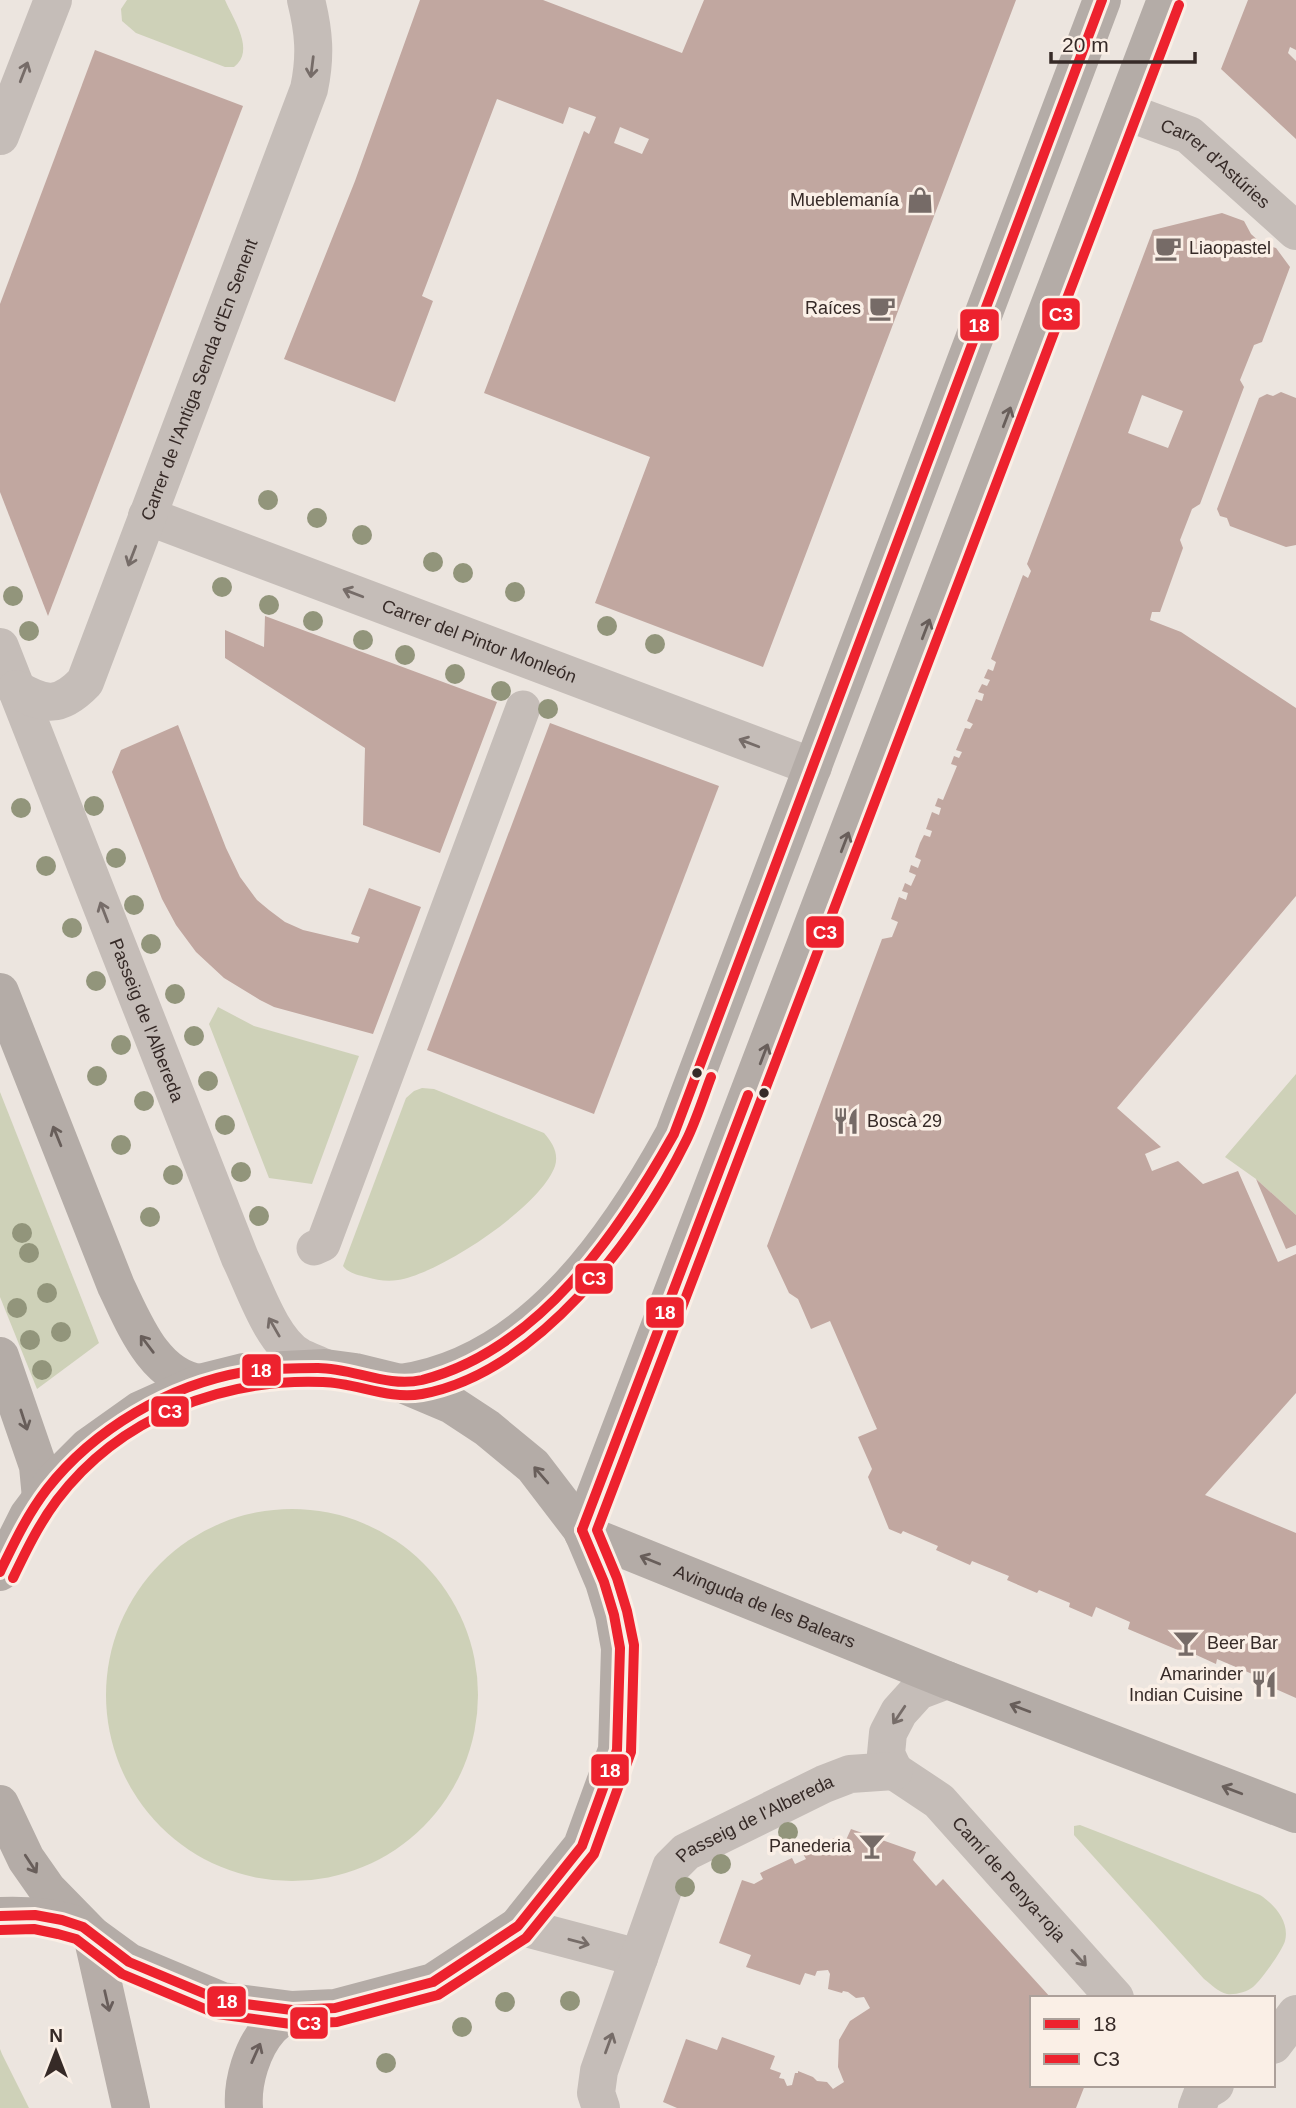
<svg xmlns="http://www.w3.org/2000/svg" width="1296" height="2108" viewBox="0 0 1296 2108" font-family="Helvetica,sans-serif">
<style>
.green{fill:#ced1b8}
.building{fill:#c1a7a0;fill-rule:evenodd}
.lines{fill:none;stroke-linecap:round;stroke-linejoin:round}
.pedestrian{stroke:#c5bdb8;stroke-width:35}
.minor{stroke:#c5bdb8;stroke-width:38}
.secondary{stroke:#b6ada8;stroke-width:38}
.primary{stroke:#b4aca7;stroke-width:38}
.bus-1-casing{stroke:#faefe6;stroke-width:16}
.bus-2-casing{stroke:#faefe6;stroke-width:16}
.bus-1{stroke:#ed222e;stroke-width:10}
.bus-2{stroke:#ed222e;stroke-width:10}
.tree{fill:#92957b}
.oneway{stroke:#766c68}
.oneway2{stroke:#685e5a}
.oneway3{stroke:#695e5b}
.bus-dot{fill:#362a27;stroke:#faefe6;stroke-width:2.5}
.labels{text-anchor:middle;stroke-width:7;stroke-linejoin:round;paint-order:stroke}
.street-label{font-size:18px;fill:#362a27;stroke:#faefe6}
.poi-label{font-size:18px;fill:#362a27;stroke:#faefe6;text-anchor:end}
.line-badge{stroke:#faefe6;stroke-width:2.5}
.badge-label{font-size:19px;text-anchor:middle;font-weight:bold;fill:#fff}
</style>
<rect width="100%" height="100%" fill="#ece5df"/>
<g class="green">
<path d="M127,0H225C233,19 256,51 234,67H225L136,33L122,21L121,9Z"/>
<polygon points="218,1007 254,1026 359,1056 312,1184 269,1178 209,1024"/>
<polygon points="1296,1074 1296,1215 1256,1179 1225,1157"/>
<path d="M422,1088L434,1089L544,1133C552,1142 559,1153 555,1166C541,1207 439,1274 398,1280C387,1282 377,1280 366,1277C358,1275 348,1273 343,1266L406,1098L414,1091Z"/>
<polygon points="0,1092 99,1343 37,1389 0,1297"/>
<circle cx="292" cy="1695" r="186"/>
<path d="M1080,1825L1260,1895C1274,1904 1290,1922 1285,1941C1282,1951 1262,1979 1253,1987C1247,1992 1235,1995 1227,1994C1218,1992 1211,1984 1204,1979L1074,1835V1826Z"/>
<polygon points="0,2049 2,2054 29,2108 0,2108"/>
</g>
<g class="building">
<path d="M420,0H543L682,53L704,0H1016L763,667L595,603L650,457L484,393L584,131L589,134L596,117L569,107L563,124L497,99L422,296L433,301L395,402L284,359L355,181ZM620,127L649,139L642,154L614,143Z"/>
<polygon points="1248,0 1296,0 1296,50 1290,47 1288,53 1296,61 1296,139 1221,69"/>
<polygon points="95,50 243,106 48,616 0,492 0,304"/>
<path d="M1222,213L1244,221L1251,234L1262,244L1276,248L1290,267L1262,342L1254,345L1240,380L1244,387L1200,504L1192,509L1180,540L1183,548L1160,612H1152L1150,620L1181,632L1296,708V896L1117,1108L1161,1147L1145,1154L1152,1171L1178,1161L1203,1184L1238,1171L1278,1262L1296,1254V1393L1205,1495L1296,1533V1698L1255,1680L1257,1676L1217,1659L1216,1664L1192,1653V1656L1128,1629L1130,1622L1096,1607L1092,1617L1069,1607L1070,1603L1039,1590L1037,1593L1007,1580L1009,1576L972,1561L970,1565L936,1550L938,1546L903,1531L901,1534L889,1529L868,1477L872,1469L858,1437L877,1429L830,1321L811,1329L798,1299L789,1293L767,1246L882,939L892,937L898,922L891,919L899,897L906,900L908,893L902,891L905,883L911,886L916,875L909,872L911,865L918,868L921,860L915,857L920,843L924,835L930,837L932,831L926,829L932,812L939,815L941,808L935,806L938,798L943,800L957,766L951,764L954,756L959,758L962,752L956,750L965,728L970,729L973,724L967,721L976,699L982,701L984,694L978,692L982,684L987,686L990,680L984,678L988,669L993,671L996,662L991,659L1023,575L1028,578L1031,571L1027,564L1153,230ZM1142,395L1183,411L1168,448L1128,433Z"/>
<polygon points="1281,392 1296,398 1296,545 1286,547 1230,526 1227,518 1220,516 1217,509 1259,398 1267,394 1273,396"/>
<polygon points="265,616 497,702 440,853 363,825 365,748 225,658 225,630 264,647"/>
<polygon points="550,723 719,786 594,1114 427,1050"/>
<polygon points="178,725 226,848 240,877 257,900 269,910 285,922 303,930 358,943 360,937 351,934 369,888 421,907 373,1034 274,1007 260,1000 224,978 196,952 176,925 162,899 112,772 121,750"/>
<polygon points="1256,1179 1296,1215 1296,1245 1286,1249"/>
<polygon points="851,1829 916,1852 913,1860 936,1886 943,1879 1051,1998 1032,1998 1032,2085 1085,2085 1076,2108 677,2108 663,2102 686,2039 717,2050 722,2037 775,2056 770,2069 781,2073 779,2078 784,2079 787,2086 792,2085 795,2073 798,2073 798,2071 813,2077 817,2081 827,2082 833,2089 844,2082 838,2067 839,2040 850,2021 870,2008 864,1997 856,1998 848,1992 843,1991 842,1993 828,1989 830,1974 828,1970 817,1971 815,1976 805,1973 800,1985 746,1967 751,1955 719,1943 742,1880 754,1884 763,1879 760,1873 792,1858 795,1864 806,1859 802,1852 834,1838 837,1845 846,1840"/>
</g>
<g class="lines">
<polyline class="pedestrian" points="314,1248 323,1244 523,708"/>
<g class="minor">
<path id="s1" d="M1124,111L1189,135L1296,231"/>
<polyline points="0,136 53,0"/>
<path id="s2" d="M147,516L813,767"/>
<path id="s3" d="M0,647L240,1258C254,1286 271,1341 300,1357C308,1361 317,1364 325,1368"/>
<path id="s4" d="M16,689C45,706 60,708 85,682L309,89C316,56 314,32 306,0"/>
<path id="s5" d="M894,1771L939,1801L1115,1998"/>
<polyline points="894,1771 886,1754 888,1733 899,1712 918,1691 947,1680"/>
<polyline points="518,1926 639,1958"/>
<polyline points="1273,2045 1296,2014"/>
<path id="s6" d="M601,2108L596,2093L599,2071L671,1867L686,1852L824,1784L850,1774L894,1771"/>
<polyline points="1197,2108 1203,2092 1215,2085"/>
</g>
<g class="secondary">
<polyline points="92,1935 131,2108"/>
<path d="M244,2108C242,2082 252,2048 270,2028C276,2022 284,2016 292,2010"/>
</g>
<g class="primary">
<path d="M0,992L116,1286C134,1323 154,1377 200,1383"/>
<polyline points="0,1356 38,1466 41,1498"/>
<path d="M400,1383C530,1365 616,1240 674,1134L1102,0"/>
<polyline points="582,1530 1166,0"/>
<path id="s7" d="M583,1533L947,1680L1296,1814"/>
<polyline points="0,1572 28,1516 55,1480 88,1447 140,1410 200,1383 244,1372 325,1368 355,1372 400,1383 452,1405 487,1428 533,1466 582,1530 604,1582 614,1615 620,1648 617,1750 582,1846 518,1926 433,1982 335,2008 292,2010 222,2001 129,1962 92,1935 47,1889 26,1859 0,1804"/>
<path d="M0,1916C30,1915 55,1917 83,1927"/>
</g>
<defs>
<g id="bus-1">
<polyline points="582,1530 748,1095"/>
<path d="M0,1572C14,1543 27,1515 47,1489C94,1429 169,1385 244,1372C268,1368 293,1368 318,1368C353,1368 387,1388 422,1380C539,1350 619,1232 674,1134L1102,0"/>
<polyline points="0,1916 35,1915 62,1920 83,1927 129,1962 222,2001 292,2010 335,2008 433,1982 518,1926 582,1846 617,1750 620,1648 614,1615 604,1582 582,1530"/>
</g>
<g id="bus-2">
<path d="M13,1578C26,1551 39,1524 57,1500C120,1417 222,1378 323,1382C357,1383 388,1400 422,1394C536,1373 638,1239 686,1141C696,1121 703,1098 711,1077"/>
<polyline points="0,1930 34,1929 58,1934 76,1939 122,1974 217,2014 291,2024 337,2022 438,1995 526,1938 594,1854 631,1752 634,1645 627,1611 617,1578 597,1530 1179,5"/>
</g>
</defs>
<use href="#bus-1" class="bus-1-casing"/>
<use href="#bus-2" class="bus-2-casing"/>
<use href="#bus-1" class="bus-1"/>
<use href="#bus-2" class="bus-2"/>
</g>
<g class="tree">
<circle cx="268" cy="500" r="10"/>
<circle cx="317" cy="518" r="10"/>
<circle cx="362" cy="535" r="10"/>
<circle cx="433" cy="562" r="10"/>
<circle cx="463" cy="573" r="10"/>
<circle cx="222" cy="587" r="10"/>
<circle cx="515" cy="592" r="10"/>
<circle cx="13" cy="596" r="10"/>
<circle cx="269" cy="605" r="10"/>
<circle cx="313" cy="621" r="10"/>
<circle cx="607" cy="626" r="10"/>
<circle cx="29" cy="631" r="10"/>
<circle cx="363" cy="640" r="10"/>
<circle cx="655" cy="644" r="10"/>
<circle cx="405" cy="655" r="10"/>
<circle cx="455" cy="674" r="10"/>
<circle cx="501" cy="691" r="10"/>
<circle cx="548" cy="709" r="10"/>
<circle cx="94" cy="806" r="10"/>
<circle cx="21" cy="808" r="10"/>
<circle cx="116" cy="858" r="10"/>
<circle cx="46" cy="866" r="10"/>
<circle cx="134" cy="905" r="10"/>
<circle cx="72" cy="928" r="10"/>
<circle cx="151" cy="944" r="10"/>
<circle cx="96" cy="981" r="10"/>
<circle cx="175" cy="994" r="10"/>
<circle cx="194" cy="1036" r="10"/>
<circle cx="121" cy="1045" r="10"/>
<circle cx="97" cy="1076" r="10"/>
<circle cx="208" cy="1081" r="10"/>
<circle cx="144" cy="1101" r="10"/>
<circle cx="225" cy="1125" r="10"/>
<circle cx="121" cy="1145" r="10"/>
<circle cx="241" cy="1172" r="10"/>
<circle cx="173" cy="1175" r="10"/>
<circle cx="259" cy="1216" r="10"/>
<circle cx="150" cy="1217" r="10"/>
<circle cx="22" cy="1233" r="10"/>
<circle cx="29" cy="1253" r="10"/>
<circle cx="47" cy="1293" r="10"/>
<circle cx="17" cy="1308" r="10"/>
<circle cx="61" cy="1332" r="10"/>
<circle cx="30" cy="1340" r="10"/>
<circle cx="42" cy="1370" r="10"/>
<circle cx="788" cy="1832" r="10"/>
<circle cx="721" cy="1864" r="10"/>
<circle cx="685" cy="1887" r="10"/>
<circle cx="570" cy="2001" r="10"/>
<circle cx="505" cy="2002" r="10"/>
<circle cx="462" cy="2027" r="10"/>
<circle cx="386" cy="2063" r="10"/>
</g>
<defs><path id="oneway-shaft" d="M-6 0H5M1.5-3L5.5 0L1.5 3" fill="none" stroke-width="1.6" stroke-linecap="round" stroke-linejoin="round" transform="scale(1.75)"/></defs>
<g class="oneway">
<use href="#oneway-shaft" transform="translate(312 67) rotate(97)"/>
<use href="#oneway-shaft" transform="translate(24 72) rotate(-69)"/>
<use href="#oneway-shaft" transform="translate(132 556) rotate(111)"/>
<use href="#oneway-shaft" transform="translate(353 593) rotate(-159)"/>
<use href="#oneway-shaft" transform="translate(749 743) rotate(-159)"/>
<use href="#oneway-shaft" transform="translate(104 912) rotate(-111)"/>
<use href="#oneway-shaft" transform="translate(274 1327) rotate(-120)"/>
<use href="#oneway-shaft" transform="translate(899 1715) rotate(124)"/>
<use href="#oneway-shaft" transform="translate(579 1942) rotate(15)"/>
<use href="#oneway-shaft" transform="translate(1079 1958) rotate(48)"/>
<use href="#oneway-shaft" transform="translate(609 2043) rotate(-70)"/>
</g>
<g class="oneway2">
<use href="#oneway-shaft" transform="translate(1007 417) rotate(-69)"/>
<use href="#oneway-shaft" transform="translate(926 629) rotate(-69)"/>
<use href="#oneway-shaft" transform="translate(845 842) rotate(-69)"/>
<use href="#oneway-shaft" transform="translate(764 1054) rotate(-69)"/>
<use href="#oneway-shaft" transform="translate(57 1136) rotate(-112)"/>
<use href="#oneway-shaft" transform="translate(147 1344) rotate(-127)"/>
<use href="#oneway-shaft" transform="translate(24 1420) rotate(72)"/>
<use href="#oneway-shaft" transform="translate(541 1475) rotate(-131)"/>
<use href="#oneway-shaft" transform="translate(650 1560) rotate(-158)"/>
<use href="#oneway-shaft" transform="translate(1020 1708) rotate(-159)"/>
<use href="#oneway-shaft" transform="translate(1232 1790) rotate(-159)"/>
<use href="#oneway-shaft" transform="translate(31 1864) rotate(57)"/>
</g>
<g class="oneway3">
<use href="#oneway-shaft" transform="translate(107 2001) rotate(77)"/>
<use href="#oneway-shaft" transform="translate(256 2053) rotate(-66)"/>
</g>
<defs>
<symbol id="shop-bare" viewBox="-9 -9 18 18"><path d="M-5-2.5h2.3a2.7 3.5 0 0 1 5.4 0H5L5.5 6h-11ZM-1.5-2.5h3a1.5 2.3 0 0 0-3 0Z" fill="#766b67" stroke="#faefe6" stroke-width="2.5" paint-order="stroke"/></symbol>
<symbol id="cafe-bare" viewBox="-9 -9 18 18"><path d="M-5.5-4.5H6V0H3Q3 3.5 0 3.5H-2.5Q-5.5 3.5-5.5 0ZM3-3.2v2h1.7v-2ZM-6 4.5H4V6H-6Z" fill="#766b67" stroke="#faefe6" stroke-width="2.5" paint-order="stroke"/></symbol>
<symbol id="restaurant-bare" viewBox="-9 -9 18 18"><path d="M-5-6h1v4h1v-4h1v4h1v-4h1v5L-1.5 .5V6h-2V.5L-5-1ZM5-6V6H3V1.5H1.5Q1.5-4 5-6Z" fill="#766b67" stroke="#faefe6" stroke-width="2.5" paint-order="stroke"/></symbol>
<symbol id="bar-bare" viewBox="-9 -9 18 18"><path d="M-6-5H6L.8 .8V4.5H3.5V6h-7V4.5H-.8V.8Z" fill="#766b67" stroke="#faefe6" stroke-width="2.5" paint-order="stroke"/></symbol>
</defs>
<g fill-rule="evenodd">
<use href="#shop-bare" x="901" y="181" width="38" height="38"/>
<use href="#cafe-bare" x="1149" y="229" width="38" height="38"/>
<use href="#cafe-bare" x="863" y="289" width="38" height="38"/>
<use href="#restaurant-bare" x="827" y="1102" width="38" height="38"/>
<use href="#bar-bare" x="1167" y="1624" width="38" height="38"/>
<use href="#restaurant-bare" x="1245" y="1665" width="38" height="38"/>
<use href="#bar-bare" x="853" y="1827" width="38" height="38"/>
</g>
<g class="bus-dot">
<circle cx="697" cy="1073" r="6"/>
<circle cx="764" cy="1093" r="6"/>
</g>
<g class="labels">
<g class="street-label">
<text dy="6" stroke="none"><textPath href="#s1" startOffset="107">Carrer d'Astúries</textPath></text>
<text dy="6" stroke="none"><textPath href="#s4" startOffset="401">Carrer de l'Antiga Senda d'En Senent</textPath></text>
<text dy="6" stroke="none"><textPath href="#s2" startOffset="355">Carrer del Pintor Monleón</textPath></text>
<text dy="6" stroke="none"><textPath href="#s3" startOffset="401">Passeig de l'Albereda</textPath></text>
<text dy="6" stroke="none"><textPath href="#s7" startOffset="196">Avinguda de les Balears</textPath></text>
<text dy="6" stroke="none"><textPath href="#s6" startOffset="352">Passeig de l'Albereda</textPath></text>
<text dy="6" stroke="none"><textPath href="#s5" startOffset="159">Camí de Penya-roja</textPath></text>
</g>
<g class="poi-label">
<text x="899" y="206">Mueblemanía</text>
<text x="1189" y="254" text-anchor="start">Liaopastel</text>
<text x="861" y="314">Raíces</text>
<text x="867" y="1127" text-anchor="start">Boscà 29</text>
<text x="1207" y="1649" text-anchor="start">Beer Bar</text>
<text x="1243" y="1680">Amarinder<tspan x="1243" dy="21">Indian Cuisine</tspan></text>
<text x="851" y="1852">Panederia</text>
</g>
</g>
<g class="line-badge">
<rect x="1041" y="297" width="40" height="34" rx="7" fill="#ed222e"/>
<rect x="959" y="308" width="41" height="34" rx="7" fill="#ed222e"/>
<rect x="805" y="915" width="40" height="34" rx="7" fill="#ed222e"/>
<rect x="574" y="1262" width="40" height="33" rx="7" fill="#ed222e"/>
<rect x="645" y="1296" width="40" height="33" rx="7" fill="#ed222e"/>
<rect x="241" y="1353" width="41" height="34" rx="7" fill="#ed222e"/>
<rect x="150" y="1395" width="40" height="33" rx="7" fill="#ed222e"/>
<rect x="590" y="1753" width="40" height="34" rx="7" fill="#ed222e"/>
<rect x="206" y="1985" width="41" height="33" rx="7" fill="#ed222e"/>
<rect x="289" y="2006" width="40" height="34" rx="7" fill="#ed222e"/>
</g>
<g class="badge-label">
<text x="1061" y="321">C3</text>
<text x="979" y="332">18</text>
<text x="825" y="939">C3</text>
<text x="594" y="1285">C3</text>
<text x="665" y="1319">18</text>
<text x="261" y="1377">18</text>
<text x="170" y="1418">C3</text>
<text x="610" y="1777">18</text>
<text x="227" y="2008">18</text>
<text x="309" y="2030">C3</text>
</g>
<rect x="1030" y="1996" width="245" height="91" fill="#faefe6" stroke="#aca09a" stroke-width="2"/>
<rect x="1044" y="2019" width="35" height="10" fill="#ed222e" stroke="#aca09a" stroke-width="2"/>
<text x="1093" y="2031" font-size="21" fill="#362a27">18</text>
<rect x="1044" y="2054" width="35" height="10" fill="#ed222e" stroke="#aca09a" stroke-width="2"/>
<text x="1093" y="2066" font-size="21" fill="#362a27">C3</text>
<g transform="translate(56 2052)" stroke="#faefe6" stroke-width="5" paint-order="stroke">
<path d="M0-5L12 26L0 18L-12 26Z" fill="#362a27"/>
<text y="-10" font-size="19" font-weight="bold" text-anchor="middle" fill="#362a27">N</text>
</g>
<path d="M1051 52v10h144v-10" fill="none" stroke="#362a27" stroke-width="3.5"/>
<text x="1062" y="52" font-size="21" fill="#362a27" stroke="#faefe6" stroke-width="5" paint-order="stroke">20 m</text>
</svg>
